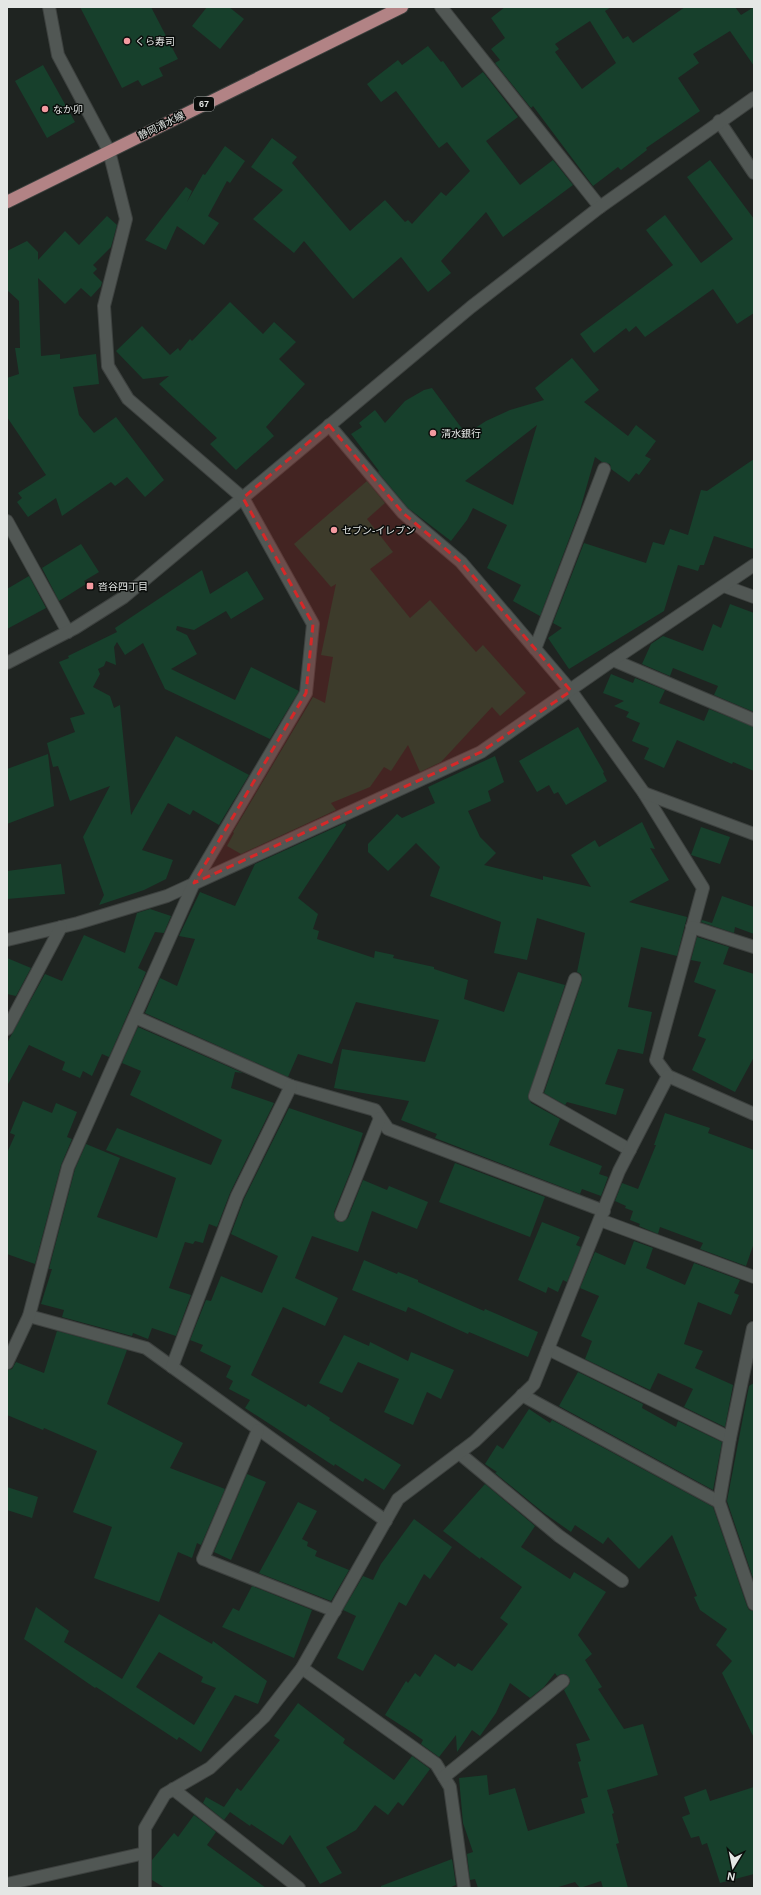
<svg xmlns="http://www.w3.org/2000/svg" width="761" height="1895" viewBox="0 0 761 1895" font-family="Arial,'Noto Sans JP',sans-serif">
<style>
.building{fill:#17402c;fill-rule:evenodd}
.lines{fill:none;stroke-linecap:round;stroke-linejoin:round}
.minor-casing{stroke:#3d413f;stroke-width:14}
.major-casing{stroke:#3d413f;stroke-width:14}
.minor{stroke:#515754;stroke-width:12}
.major{stroke:#b28385;stroke-width:12}
.marked{fill:#d62828;fill-opacity:0.2;stroke:#d62828;stroke-width:3;stroke-dasharray:8 5;stroke-linejoin:round}
.poi-dot{fill:#f49aa0;stroke:#0a0d0b;stroke-width:1.5}
.labels{text-anchor:middle;stroke-width:3;stroke-linejoin:round;paint-order:stroke}
.shield{fill:#0a0d0b;stroke:#a3a6a4;stroke-width:1}
.shield-label{font-size:9px;font-weight:bold;fill:#e4e7e5}
.poi-label{font-size:10px;fill:#e4e7e5;stroke:#0a0d0b;text-anchor:start}
.street-label{font-size:10px;fill:#e4e7e5;stroke:#0a0d0b}
</style>
<rect width="100%" height="100%" fill="#1f2421"/>
<g class="building">
<polygon points="80,7 151,7 178,59 159,68 163,76 142,86 138,80 122,88"/>
<polygon points="207,7 229,7 244,19 220,49 192,26"/>
<path d="M505,7H611L605,11L623,39L628,36L633,43L685,7H735L741,15L754,7V66L730,31L693,54L699,63L678,78L700,111L646,148L647,150L621,170L618,167L593,186L533,106L531,108L495,63L500,60L491,49L505,38L491,18ZM590,21L616,63L582,89L555,52L559,49L555,44Z"/>
<polygon points="428,46 441,62 443,61 462,88 483,72 518,117 486,141 520,185 553,160 573,185 503,237 486,212 441,261 451,273 428,292 401,257 353,299 304,241 294,253 253,219 283,190 251,167 272,138 297,157 292,163 350,231 385,200 405,222 408,220 412,224 441,192 446,196 470,171 447,142 439,148 396,91 381,102 367,84 398,60 402,65"/>
<polygon points="43,65 75,122 47,138 15,81"/>
<polygon points="225,146 245,161 230,183 227,181 208,216 219,223 204,245 177,226 166,250 145,240 186,187 192,191 187,202 203,174 205,175"/>
<polygon points="710,160 754,219 754,313 737,324 713,289 645,337 636,326 629,332 626,328 594,353 580,334 673,265 646,230 665,215 701,263 733,239 687,177"/>
<polygon points="107,216 117,225 111,247 93,265 97,269 93,273 102,282 101,286 91,297 81,288 65,304 38,278 41,356 60,354 60,359 96,354 99,384 73,387 79,415 94,433 116,417 164,480 145,497 127,477 115,486 111,482 62,516 56,498 28,517 17,502 22,498 18,493 46,475 7,417 7,378 19,374 15,348 20,348 19,301 7,290 7,251 27,241 38,252 38,260 65,231 79,245"/>
<polygon points="230,302 263,334 274,322 296,342 279,359 305,384 266,427 274,436 236,470 210,444 217,438 159,384 169,376 143,379 116,351 142,326 170,355 178,348 180,351 190,339 192,341"/>
<path d="M572,358L599,390L584,402L628,436L636,425L656,441L645,456L651,459L639,475L636,473L629,482L611,469L610,464L602,462L595,457L580,510L540,616L513,601L521,585L487,568L507,525L473,508L467,520L451,541L408,508L378,472L379,471L351,434L362,427L359,423L375,410L385,423L405,401L424,390L432,388L466,434L486,421L510,410L544,400L535,388ZM537,425L513,505L465,481Z"/>
<polygon points="754,459 754,549 714,536 704,565 700,565 698,571 678,565 664,611 569,669 548,638 562,628 553,623 584,543 646,563 653,542 664,545 670,529 688,535 701,490 707,491"/>
<polygon points="367,481 385,503 367,519 393,552 370,569 410,618 430,600 476,652 483,645 526,693 500,716 492,707 441,762 420,772 408,745 391,771 384,767 370,787 331,803 336,810 241,854 227,846 234,833 233,832 313,697 325,703 333,657 321,655 336,584 331,587 294,544"/>
<polygon points="81,544 99,572 84,581 86,584 59,601 42,568"/>
<polygon points="202,570 210,594 247,571 264,599 231,619 226,611 194,630 177,626 176,630 187,635 197,654 171,669 235,700 251,667 299,691 270,739 165,689 143,643 125,655 117,642 114,647 116,665 106,661 104,666 98,669 100,674 93,687 110,696 114,708 120,705 131,815 176,736 249,775 219,825 193,810 190,815 168,803 142,850 173,860 166,879 144,890 99,905 104,895 83,837 110,786 70,801 58,766 53,767 47,743 75,732 70,718 85,714 59,662 69,658 68,656 117,632 115,628"/>
<polygon points="29,576 46,608 7,629 7,589"/>
<polygon points="730,604 754,613 754,712 714,695 718,686 673,668 670,676 642,664 651,644 663,636 703,651 713,624 721,628"/>
<polygon points="611,674 633,683 635,678 665,690 659,703 704,721 709,709 754,727 754,771 733,762 732,764 677,740 664,768 644,759 649,748 632,741 640,723 626,717 629,712 614,706 624,701 603,693"/>
<polygon points="578,727 604,772 603,773 607,781 566,805 558,792 554,794 549,785 537,792 519,761"/>
<polygon points="48,754 54,806 7,824 7,769"/>
<polygon points="495,756 504,782 488,791 491,801 468,811 480,837 496,853 484,865 543,880 543,876 591,887 571,855 595,840 599,847 642,822 655,849 650,848 669,880 629,902 687,917 677,956 641,947 628,1007 652,1012 643,1054 618,1049 605,1084 624,1089 616,1115 567,1102 565,1105 544,1093 582,981 581,974 577,972 585,933 537,918 527,960 494,953 501,922 430,896 440,867 416,843 388,871 368,852 368,844 397,814 402,818 435,803 428,787"/>
<polygon points="345,823 346,825 298,898 318,914 313,929 319,931 317,939 374,958 375,951 394,955 393,958 434,967 434,969 468,980 464,999 504,1012 518,972 565,985 528,1097 531,1103 560,1119 549,1145 602,1166 599,1174 608,1177 601,1196 582,1189 580,1194 435,1138 437,1134 401,1120 409,1101 334,1088 342,1049 425,1062 439,1020 356,1002 332,1064 298,1054 288,1077 145,1013 160,978 177,986 195,939 179,936 200,892 235,906 255,864"/>
<polygon points="701,827 730,837 720,864 691,855"/>
<polygon points="61,864 65,894 7,899 7,871"/>
<polygon points="722,896 754,907 754,934 735,927 734,933 701,922 702,920 712,923"/>
<polygon points="150,909 171,916 164,933 155,932 138,968 146,972 109,1057 102,1054 92,1076 83,1071 80,1078 62,1070 65,1062 29,1045 7,1086 7,1043 45,974 62,981 84,935 125,953 137,913"/>
<polygon points="697,937 729,947 723,964 754,974 754,1057 735,1092 692,1070 706,1039 698,1036 716,990 694,982 701,962 691,960"/>
<polygon points="7,958 31,968 16,996 7,994"/>
<polygon points="138,1027 243,1073 235,1072 231,1088 274,1103 230,1193 217,1227 209,1224 203,1243 195,1241 193,1244 185,1242 169,1288 191,1295 176,1336 152,1328 148,1339 133,1333 132,1336 62,1317 64,1310 41,1304 52,1269 49,1269 75,1169 86,1144 120,1158 97,1217 157,1238 176,1178 106,1150 117,1128 211,1165 222,1140 130,1095 141,1071 122,1063"/>
<polygon points="23,1101 52,1113 56,1103 77,1112 67,1137 72,1139 61,1165 35,1264 7,1254 7,1153 15,1135 10,1133"/>
<polygon points="289,1108 363,1133 351,1170 334,1212 334,1216 338,1222 342,1222 348,1218 363,1180 387,1190 389,1186 428,1202 417,1229 372,1211 358,1252 312,1236 295,1278 338,1298 325,1326 283,1307 251,1375 306,1407 308,1404 330,1418 329,1420 401,1465 384,1490 365,1478 363,1482 335,1464 334,1466 245,1408 250,1400 229,1389 233,1381 226,1377 231,1366 200,1351 203,1345 190,1340 206,1300 211,1301 221,1276 262,1293 278,1256 231,1234 244,1199"/>
<polygon points="665,1113 710,1128 708,1133 754,1150 754,1243 746,1266 700,1249 703,1243 660,1227 658,1234 639,1226 640,1224 630,1220 633,1211 625,1208 626,1206 615,1201 622,1183 638,1189 656,1145 654,1145"/>
<polygon points="455,1163 545,1197 530,1237 439,1202"/>
<polygon points="542,1222 580,1237 576,1245 581,1247 567,1282 563,1280 558,1292 548,1287 546,1293 518,1280"/>
<polygon points="634,1241 653,1248 646,1268 685,1285 694,1263 740,1280 734,1293 739,1295 731,1315 698,1302 684,1344 703,1351 695,1368 733,1385 725,1427 684,1407 693,1389 658,1373 650,1390 585,1359 592,1341 581,1336 599,1296 580,1288 595,1252 625,1265"/>
<polygon points="364,1260 397,1274 398,1272 418,1280 418,1282 484,1311 485,1309 538,1332 528,1357 469,1332 468,1334 408,1307 406,1312 352,1290"/>
<polygon points="57,1331 127,1350 107,1404 183,1443 170,1468 225,1489 201,1545 197,1543 192,1558 178,1552 159,1602 94,1578 112,1527 73,1512 97,1451 44,1428 43,1430 7,1415 7,1370 12,1369 16,1362 44,1373"/>
<polygon points="344,1335 369,1346 370,1342 408,1361 411,1352 454,1370 441,1399 427,1392 413,1425 384,1412 399,1379 358,1362 342,1393 319,1383"/>
<polygon points="578,1372 643,1404 642,1408 676,1427 678,1421 722,1442 713,1490 559,1406"/>
<polygon points="754,1383 754,1581 727,1501 749,1386"/>
<polygon points="529,1409 550,1423 552,1420 713,1507 747,1606 749,1610 754,1611 754,1738 722,1673 732,1661 716,1645 727,1629 700,1610 694,1597 697,1596 672,1535 639,1569 608,1537 603,1544 575,1525 571,1532 544,1513 495,1473 497,1472 485,1464 497,1445 503,1449"/>
<polygon points="247,1474 266,1482 231,1560 214,1552"/>
<polygon points="485,1484 535,1526 521,1547 570,1579 574,1572 606,1592 578,1635 592,1654 585,1660 602,1687 598,1689 624,1729 643,1724 658,1775 607,1790 614,1813 612,1814 619,1843 616,1844 628,1888 603,1888 601,1881 580,1888 575,1882 555,1888 478,1888 475,1879 470,1880 467,1854 473,1852 463,1823 459,1778 487,1775 489,1795 515,1788 528,1831 585,1813 581,1799 588,1797 578,1762 581,1761 576,1744 590,1740 564,1690 570,1683 570,1679 566,1674 561,1674 557,1676 555,1673 544,1687 530,1698 510,1683 496,1713 480,1736 472,1730 457,1752 456,1735 439,1757 421,1744 423,1740 413,1733 385,1715 406,1681 408,1683 415,1673 420,1677 435,1654 455,1667 458,1663 472,1671 508,1624 500,1618 522,1587 481,1557 480,1559 443,1531"/>
<polygon points="7,1487 38,1497 32,1518 7,1510"/>
<polygon points="298,1502 317,1511 302,1539 308,1542 307,1546 317,1551 315,1556 349,1570 331,1601 259,1573"/>
<polygon points="414,1519 452,1547 430,1579 424,1574 406,1606 399,1602 363,1671 337,1658 356,1616 343,1610 363,1576 373,1580 381,1564"/>
<polygon points="252,1586 312,1610 294,1658 222,1627 233,1608 239,1611"/>
<path d="M36,1607L69,1631L64,1642L122,1679L159,1614L212,1644L213,1641L267,1681L258,1704L235,1695L201,1752L179,1737L177,1740L96,1687L95,1688L24,1639ZM159,1652L203,1677L201,1682L216,1688L194,1725L136,1687Z"/>
<polygon points="298,1703 345,1739 343,1743 394,1780 412,1756 430,1769 403,1806 398,1802 388,1815 375,1805 356,1830 326,1847 342,1873 320,1884 290,1835 283,1845 251,1824 250,1826 230,1812 224,1820 203,1803 206,1797 224,1807 237,1788 241,1791 280,1740 274,1736"/>
<polygon points="754,1787 754,1874 720,1883 707,1843 702,1845 699,1836 691,1838 682,1817 690,1814 684,1797 706,1789 710,1801"/>
<polygon points="194,1815 216,1832 207,1845 266,1888 165,1888 152,1880 152,1860 174,1833 178,1837"/>
<polygon points="452,1859 456,1885 449,1888 381,1888 381,1886"/>
</g>
<g class="lines">
<defs>
<g id="minor">
<polyline points="441,7 600,207"/>
<polyline points="719,121 754,173"/>
<polyline points="329,425 403,513 461,562 571,691 644,793 703,888 656,1060 668,1076 754,1114"/>
<polyline points="7,521 68,632"/>
<polyline points="724,586 754,597"/>
<polyline points="535,649 604,469"/>
<polyline points="613,660 754,720"/>
<polyline points="7,663 75,628 124,597 471,307 600,207 754,98"/>
<polyline points="644,793 754,834"/>
<polyline points="692,927 754,947"/>
<polyline points="7,940 78,923 167,896 481,752 613,660 754,565"/>
<polyline points="575,979 535,1096 630,1150"/>
<polyline points="135,1017 291,1086 375,1110 388,1129 604,1211"/>
<polyline points="7,1029 61,927"/>
<polyline points="341,1215 380,1118"/>
<polyline points="600,1220 754,1277"/>
<polyline points="29,1316 146,1348 386,1521"/>
<polyline points="548,1349 730,1438"/>
<polyline points="7,1363 29,1316 68,1167 194,883 306,693 313,624 243,498 128,399 108,366 104,306 126,219 109,151 58,55 49,7"/>
<polyline points="172,1367 237,1196 291,1086"/>
<polyline points="522,1395 719,1502 754,1604"/>
<polyline points="258,1430 203,1559 335,1611"/>
<polyline points="459,1453 559,1536 622,1581"/>
<polyline points="719,1502 730,1438 753,1328"/>
<polyline points="302,1668 436,1764 450,1787 464,1888"/>
<polyline points="444,1777 563,1681"/>
<polyline points="173,1789 299,1888"/>
<polyline points="7,1884 145,1853"/>
<polyline points="145,1888 145,1828 165,1794 210,1768 264,1717 302,1668 398,1499 475,1441 534,1384 619,1171 668,1076"/>
</g>
<polyline id="major" points="7,202 402,7"/>
</defs>
<use href="#minor" class="minor-casing"/>
<use href="#major" class="major-casing"/>
<use href="#minor" class="minor"/>
<use href="#major" class="major"/>
</g>
<path class="marked" d="M329,425L403,513L461,562L571,691L481,752L194,883L306,693L313,624L243,498Z"/>
<g class="poi-dot">
<circle cx="127" cy="41" r="4"/>
<circle cx="45" cy="109" r="4"/>
<circle cx="433" cy="433" r="4"/>
<circle cx="334" cy="530" r="4"/>
<rect x="86" y="582" width="8" height="8" rx="2"/>
</g>
<g class="labels">
<rect class="shield" x="194" y="97" width="20" height="14" rx="3"/>
<g class="shield-label">
<text x="204" y="107">67</text>
</g>
<g class="poi-label">
<text x="135" y="45">くら寿司</text>
<text x="53" y="113">なか卯</text>
<text x="441" y="437">清水銀行</text>
<text x="342" y="534">セブン-イレブン</text>
<text x="98" y="590">沓谷四丁目</text>
</g>
<g class="street-label">
<text transform="translate(161 125) rotate(-26)" y="4">静岡清水線</text>
</g>
</g>
<rect width="761" height="1895" fill="none" stroke="#e4e7e5" stroke-width="16"/>
<g transform="translate(733 1867) rotate(190)" stroke="#0a0d0b" stroke-width="3" paint-order="stroke">
<path d="M0-3L7 15L0 10L-7 15Z" fill="#e4e7e5"/>
<text y="-6" font-size="11" font-weight="bold" text-anchor="middle" fill="#e4e7e5">N</text>
</g>
</svg>
